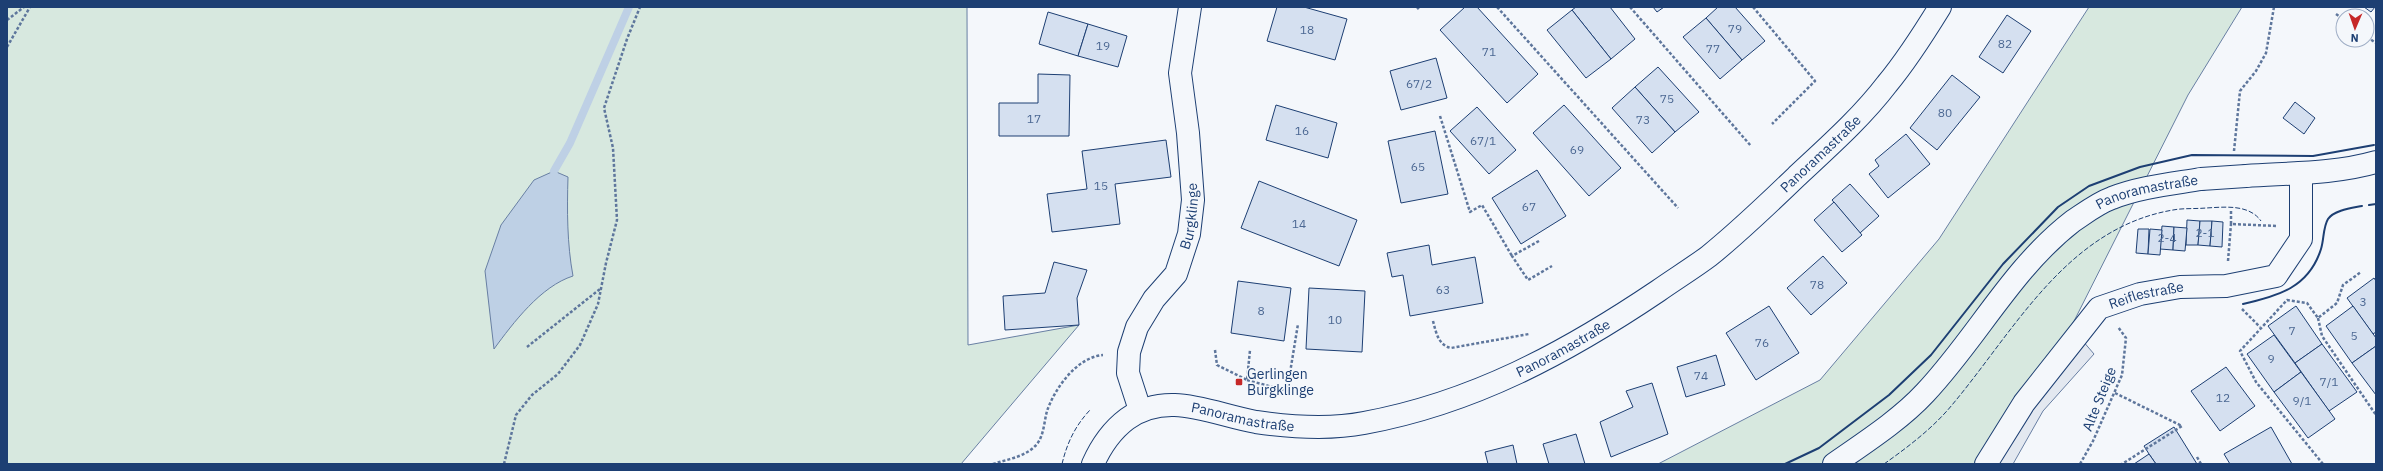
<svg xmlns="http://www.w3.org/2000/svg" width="2383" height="471" viewBox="0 0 2383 471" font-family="'IBM Plex Sans',sans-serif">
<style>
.green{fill:#d7e8df;stroke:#687fa3}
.parking{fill:#e3e8f0;stroke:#687fa3}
.water{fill:#bed0e5;stroke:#687fa3}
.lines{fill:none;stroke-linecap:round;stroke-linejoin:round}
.stream{stroke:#bed0e5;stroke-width:8}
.building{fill:#d5e0f0;stroke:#1d3f73}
.minor-casing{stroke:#1d3f73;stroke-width:24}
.major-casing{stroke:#1d3f73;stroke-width:24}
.path{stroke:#5e769c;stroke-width:2.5;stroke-dasharray:3 2;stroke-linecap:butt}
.minor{stroke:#f4f7fb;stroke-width:22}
.major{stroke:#f4f7fb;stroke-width:22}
.major-bridge-casing{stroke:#1d3f73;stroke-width:24;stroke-linecap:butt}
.major-bridge{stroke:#f4f7fb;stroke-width:22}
.fence{stroke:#1d3f73;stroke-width:1;stroke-dasharray:5 2;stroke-linecap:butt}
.wall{stroke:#1d3f73;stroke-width:2}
.poi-dot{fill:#c62828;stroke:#f4f7fb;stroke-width:1.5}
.labels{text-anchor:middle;stroke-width:3;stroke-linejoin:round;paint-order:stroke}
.number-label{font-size:12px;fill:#4b6792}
.street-label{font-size:14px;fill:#1d3f73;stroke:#f4f7fb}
.poi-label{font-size:14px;fill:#1d3f73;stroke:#f4f7fb;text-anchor:start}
</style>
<rect width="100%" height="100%" fill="#f4f7fb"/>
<g class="green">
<polygon points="7,7 967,7 968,345 1079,325 961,464 7,464"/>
<polygon points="2089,7 2242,7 2188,95 2002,464 1658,464 1820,380 1939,239"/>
</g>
<polygon class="parking" points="2082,340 2094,354 2043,411 2013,464 1993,464"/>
<path class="water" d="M554,171L568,177C567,210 567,244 573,276C541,286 513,323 494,349L485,271L501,225L534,180Z"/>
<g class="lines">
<polyline class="stream" points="554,171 570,143 629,7"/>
</g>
<g class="building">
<polygon points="1277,7 1304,7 1347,19 1335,60 1267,41"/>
<polygon points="1465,7 1477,7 1538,74 1507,103 1440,30"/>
<polygon points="1576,7 1610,7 1635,39 1611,59 1572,10"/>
<polygon points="1653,7 1664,7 1657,12"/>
<polygon points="1718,7 1735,7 1765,41 1742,60 1706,18"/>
<polygon points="2364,7 2375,7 2371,12"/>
<polygon points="1572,10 1611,59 1586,78 1547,30"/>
<polygon points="1048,12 1088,24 1078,56 1039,44"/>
<polygon points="2007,15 2031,31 2003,73 1979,57"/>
<polygon points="1706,18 1742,60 1720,79 1683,37"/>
<polygon points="1088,24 1127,36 1118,67 1078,56"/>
<polygon points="1436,58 1447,98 1401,110 1390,71"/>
<polygon points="1658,67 1699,112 1675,132 1635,87"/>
<polygon points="1038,74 1070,75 1069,136 999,136 999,103 1038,103"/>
<polygon points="1952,75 1980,97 1937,150 1910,128"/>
<polygon points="1635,87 1675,132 1652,153 1612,108"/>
<polygon points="2295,102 2315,118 2304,134 2283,118"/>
<polygon points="1276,105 1337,123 1328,158 1266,140"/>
<polygon points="1564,105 1621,168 1589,196 1533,133"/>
<polygon points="1477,107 1516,150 1489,174 1450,131"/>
<polygon points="1435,131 1448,194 1401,203 1388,141"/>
<polygon points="1906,134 1930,164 1888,198 1869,174 1879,166 1875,160"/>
<polygon points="1166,140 1171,177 1115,184 1120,224 1052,232 1047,194 1087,189 1082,151"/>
<polygon points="1537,170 1566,216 1521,244 1492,198"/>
<polygon points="1259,181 1357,220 1339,266 1241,228"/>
<polygon points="1850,184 1879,216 1860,233 1832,200"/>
<polygon points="1834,202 1862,235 1842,252 1814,220"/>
<polygon points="2187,220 2200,221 2198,245 2186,245"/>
<polygon points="2200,221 2212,221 2210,246 2198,245"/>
<polygon points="2212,221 2223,222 2222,247 2210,246"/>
<polygon points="2162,226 2174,227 2173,250 2160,249"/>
<polygon points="2174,227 2187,228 2185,251 2173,250"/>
<polygon points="2138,229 2149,229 2148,254 2136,253"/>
<polygon points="2150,229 2162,230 2160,255 2148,254"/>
<polygon points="1429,245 1432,265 1475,257 1483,303 1410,316 1403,275 1392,277 1387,253"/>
<polygon points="1823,256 1847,283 1811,315 1787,288"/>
<polygon points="1054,262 1087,270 1077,298 1079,325 1005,330 1003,296 1045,293"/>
<polygon points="2374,278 2376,281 2376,332 2373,334 2347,298"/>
<polygon points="1238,281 1291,288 1284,341 1231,333"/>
<polygon points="1309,288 1365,291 1362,352 1306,349"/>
<polygon points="1769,306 1799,353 1756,380 1726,333"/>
<polygon points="2296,306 2322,344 2295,363 2268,326"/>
<polygon points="2353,306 2376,338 2376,346 2352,363 2326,326"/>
<polygon points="2274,335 2301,372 2274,392 2247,354"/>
<polygon points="2322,344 2357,392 2329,411 2295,363"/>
<polygon points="2376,346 2376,395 2352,363"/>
<polygon points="1716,355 1725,385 1686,397 1677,367"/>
<polygon points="2226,367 2255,406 2220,431 2191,391"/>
<polygon points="2301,372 2335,419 2308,438 2274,392"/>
<polygon points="1652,383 1668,434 1611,457 1600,422 1633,407 1626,391"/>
<polygon points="2174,427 2197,464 2156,464 2149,454 2144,446"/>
<polygon points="2271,427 2292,464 2230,464 2224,454"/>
<polygon points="1576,434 1585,464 1549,464 1543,444"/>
<polygon points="1513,445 1517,464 1488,464 1485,452"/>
<polygon points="2149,454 2156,464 2134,464"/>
</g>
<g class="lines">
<defs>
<g id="minor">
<path id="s1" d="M1140,410L1128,373L1129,352L1137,327L1154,299L1176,274L1189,234L1193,200L1188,133L1180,73L1190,7"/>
<path id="s2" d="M1986,464L2024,403L2099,308L2140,294L2180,287L2226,286L2276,276L2301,239V173"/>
</g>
<g id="major">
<path d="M2246,176C2290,173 2334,174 2376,162"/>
<path id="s3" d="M1093,464C1101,446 1111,431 1127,419C1168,390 1211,414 1256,422C1291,427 1328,430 1364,423C1473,403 1566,353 1658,291C1675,279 1693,268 1709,256C1740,231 1769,203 1797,176C1828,147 1861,118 1887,84C1907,60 1924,33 1940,7"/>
<path id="s4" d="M1834,464C1864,443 1900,420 1925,393C1977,338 2012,268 2073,221C2085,213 2098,203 2112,198C2140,187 2171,184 2201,179"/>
</g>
</defs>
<use href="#minor" class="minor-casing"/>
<use href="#major" class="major-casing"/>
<g class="path">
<polyline points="1497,7 1678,208"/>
<polyline points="1630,7 1751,146"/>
<polyline points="1753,7 1815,81 1772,124"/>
<polyline points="1417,9 1419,7"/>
<polyline points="2336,14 2343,19"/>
<polyline points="7,20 24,7"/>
<polyline points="2367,37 2376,43"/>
<polyline points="7,47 30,7"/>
<polyline points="1440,116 1470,212 1482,205 1512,256"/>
<polyline points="2234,151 2240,91 2256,71 2266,53 2274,7"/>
<polyline points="2231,211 2231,224 2277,226"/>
<polyline points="1539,241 1512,256 1528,280 1552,266"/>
<polyline points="2228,261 2231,224"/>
<polyline points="2242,309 2260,327"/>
<polyline points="2318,318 2322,336 2376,415"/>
<path d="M1433,321C1436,332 1438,345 1451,348L1529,334"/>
<polyline points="527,347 600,289"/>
<polyline points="1215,350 1217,365 1247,380 1250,350"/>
<polyline points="1247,380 1287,391 1298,324"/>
<polyline points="2115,393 2182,426 2122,464"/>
<polyline points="2197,457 2201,464"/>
<polyline points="504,464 516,415 532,395 558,374 580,345 598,304 606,263 617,220 613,148 604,108 627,39 640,7"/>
<path d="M993,464C1008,459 1026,457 1037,444C1044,435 1044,422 1047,411C1055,388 1077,357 1103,355"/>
<polyline points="2080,464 2093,441 2122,375 2126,338 2118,327"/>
<polyline points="2323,464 2256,382 2240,351 2287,300 2307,303 2318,318 2337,303 2343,285 2361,272"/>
</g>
<use href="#minor" class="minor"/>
<use href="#major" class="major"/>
<defs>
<polyline id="major-bridge" points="2201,179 2246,176"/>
</defs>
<use href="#major-bridge" class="major-bridge-casing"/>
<use href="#major-bridge" class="major-bridge"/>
<g class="fence">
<path d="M1062,464C1067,443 1075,426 1090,410"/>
<path d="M1884,464C1908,447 1933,428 1952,405C2015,330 2067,228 2173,210C2183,208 2195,209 2206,208C2225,207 2249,204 2261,221"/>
</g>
<g class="wall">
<polyline points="2369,205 2376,204"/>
<path d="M2243,304C2279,296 2309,287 2321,249C2324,240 2323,227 2328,219C2334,210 2352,208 2362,206"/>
<polyline points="1785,464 1819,448 1889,395 1931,355 2003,264 2058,207 2089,186 2140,167 2192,155 2313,156 2374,145"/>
</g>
</g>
<rect class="poi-dot" x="1235" y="378" width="8" height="8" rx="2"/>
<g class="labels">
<g class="number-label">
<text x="1735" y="33">79</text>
<text x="1307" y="34">18</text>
<text x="2005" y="48">82</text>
<text x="1103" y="50">19</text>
<text x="1713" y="53">77</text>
<text x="1489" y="56">71</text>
<text x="1419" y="88">67/2</text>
<text x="1667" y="103">75</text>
<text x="1945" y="117">80</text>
<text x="1034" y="123">17</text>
<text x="1643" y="124">73</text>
<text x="1302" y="135">16</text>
<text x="1483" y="145">67/1</text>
<text x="1577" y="154">69</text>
<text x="1418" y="171">65</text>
<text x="1101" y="190">15</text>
<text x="1529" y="211">67</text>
<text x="1299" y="228">14</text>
<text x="2205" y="237">2-1</text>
<text x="2167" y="242">2-4</text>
<text x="1817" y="289">78</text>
<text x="1443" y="294">63</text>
<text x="2363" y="306">3</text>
<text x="1261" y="315">8</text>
<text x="1335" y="324">10</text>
<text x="2292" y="335">7</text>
<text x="2354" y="340">5</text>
<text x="1762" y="347">76</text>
<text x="2271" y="363">9</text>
<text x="1701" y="380">74</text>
<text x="2329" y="386">7/1</text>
<text x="2223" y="402">12</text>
<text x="2302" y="405">9/1</text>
</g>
<g class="street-label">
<text dy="5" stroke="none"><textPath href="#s3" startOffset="837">Panoramastraße</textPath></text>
<text dy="5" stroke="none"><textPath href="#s4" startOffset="424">Panoramastraße</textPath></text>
<text dy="5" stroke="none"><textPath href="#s1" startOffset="212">Burgklinge</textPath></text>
<text dy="5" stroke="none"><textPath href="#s2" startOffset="242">Reiflestraße</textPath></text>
<text dy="5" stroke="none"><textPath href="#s3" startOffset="513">Panoramastraße</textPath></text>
<text transform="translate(2099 399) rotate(-68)" y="5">Alte Steige</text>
<text dy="5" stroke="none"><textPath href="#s3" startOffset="177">Panoramastraße</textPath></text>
</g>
<g class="poi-label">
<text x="1247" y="379">Gerlingen<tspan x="1247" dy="16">Burgklinge</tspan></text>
</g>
</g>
<rect width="2383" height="471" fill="none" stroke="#1d3f73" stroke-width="16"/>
<g transform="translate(2355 28) rotate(182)"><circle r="19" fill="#f4f7fb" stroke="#9eadc5"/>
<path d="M0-3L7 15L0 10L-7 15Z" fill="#c62828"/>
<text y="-6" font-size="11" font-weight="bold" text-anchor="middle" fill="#1d3f73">N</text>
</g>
</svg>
